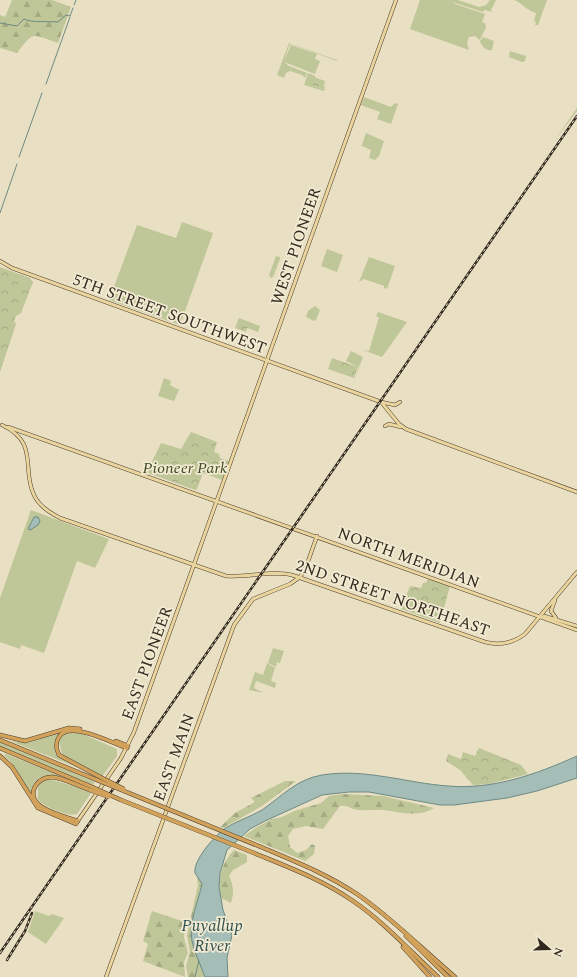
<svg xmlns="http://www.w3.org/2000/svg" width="577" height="977" viewBox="0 0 577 977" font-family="Spectral,serif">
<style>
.green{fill:#bfc698}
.forest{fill:url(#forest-firs)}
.park{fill:url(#park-crowns)}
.water{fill:#a5bdb7;stroke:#6d8a84}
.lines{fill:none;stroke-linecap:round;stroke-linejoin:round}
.stream{stroke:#6d8a84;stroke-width:1}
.major-casing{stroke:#50402f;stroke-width:4}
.highway-casing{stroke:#50402f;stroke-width:4.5}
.major{stroke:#ead59e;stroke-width:3}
.highway{stroke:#d2a25b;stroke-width:3.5}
.rail-casing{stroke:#33291e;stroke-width:2.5}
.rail{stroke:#f2ead2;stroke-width:1;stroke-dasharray:3;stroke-linecap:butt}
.highway-bridge-casing{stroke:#50402f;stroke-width:4.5;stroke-linecap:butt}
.highway-bridge{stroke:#d2a25b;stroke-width:3.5}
.labels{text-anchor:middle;stroke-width:3.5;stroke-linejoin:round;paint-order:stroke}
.street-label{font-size:16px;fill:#33291e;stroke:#f2ead2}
.park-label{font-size:16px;font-style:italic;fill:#424e27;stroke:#f2ead2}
.water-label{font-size:17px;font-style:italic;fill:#2f5251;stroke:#f2ead2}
</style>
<defs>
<pattern id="forest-firs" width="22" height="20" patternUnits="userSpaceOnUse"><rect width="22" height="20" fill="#bfc698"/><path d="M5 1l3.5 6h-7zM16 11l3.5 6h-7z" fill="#a5aa83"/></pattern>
<pattern id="park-crowns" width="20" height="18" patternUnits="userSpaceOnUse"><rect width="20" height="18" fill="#bfc698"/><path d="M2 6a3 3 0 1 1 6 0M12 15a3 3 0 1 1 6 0" fill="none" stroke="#a5aa83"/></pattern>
</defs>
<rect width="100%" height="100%" fill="#e9e0c3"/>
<g class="green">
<polygon points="420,0 458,0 479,7 486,5 490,0 496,0 491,10 492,12 485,10 483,12 452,2 455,4 485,14 482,22 485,23 486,27 480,40 475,36 469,37 467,43 469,50 410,29"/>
<path d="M514,0H547L538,25H535L536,22L534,21L536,13C524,9 523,3 514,0Z"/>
<path d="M483,37L494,41L492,50C486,51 482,47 480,41Z"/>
<polygon points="289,43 337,60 337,61 291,44 289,46 284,61 291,45 317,54 315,59 320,61 315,74 284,62 289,66 307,73 305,78 302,75 290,71 286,73 284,78 277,75"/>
<polygon points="510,51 526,56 525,61 522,62 509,57"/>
<polygon points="308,73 315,76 312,85 323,89 326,83 324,91 304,85"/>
<polygon points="364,97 391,107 395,103 398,104 391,124 377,119 380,112 361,105"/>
<polygon points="577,108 577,111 553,143"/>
<polygon points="366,133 384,141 379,156 375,160 369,158 371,150 360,145 362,145"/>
<polygon points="182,222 213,233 180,325 109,300 137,225 176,238"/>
<polygon points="327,249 343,255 337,272 321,266"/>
<polygon points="276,256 280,257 280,259 273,277 271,278 269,275"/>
<polygon points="369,257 395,266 387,289 387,287 386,289 384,288 384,286 364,279 359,282"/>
<polygon points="315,306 320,310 316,320 314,321 306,317 308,311"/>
<polygon points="378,312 407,322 382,357 363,350 369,351 379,317 376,317"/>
<polygon points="351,351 363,357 352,387 360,363 358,367 346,361"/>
<polygon points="164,378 171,381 170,385 179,390 174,401 158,396"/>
<polygon points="31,510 109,539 95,568 77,561 44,653 21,645 20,649 0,642 0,598"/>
<polygon points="273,648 284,651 280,663 277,662 276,667 268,663"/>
<polygon points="267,663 275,668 271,681 276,683 275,688 256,681 254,688 264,693 249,690 255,672 263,675"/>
<path d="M61,731L55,740C51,757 67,762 79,768L10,741L29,743Z"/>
<polygon points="69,732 78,732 117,749 117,756 102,777 62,754 59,742 63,735"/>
<polygon points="0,742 95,782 93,785 0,746"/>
<path d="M6,754L66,778C49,774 30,773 32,797L13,764L4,755Z"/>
<path d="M49,779L74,786L91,793L77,814C68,817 43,807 38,799V787L42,782Z"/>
<polygon points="35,911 49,916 52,914 64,918 46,944 28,932"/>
</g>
<g class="forest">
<path d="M12,0H52L71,7L58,43C32,34 34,30 17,53L0,48V15L5,17Z"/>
<polygon points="285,781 296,781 262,806 223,828 220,827 235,813 255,802 251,798"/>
<path d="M343,794L383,796L434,808C417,818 401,812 383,810C375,809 366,811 358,810C351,809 347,805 340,806L323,829L306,826L293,829L288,836L290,847L297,853L306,850L312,844L315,846L314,854L305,861L244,836L257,827L272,819L282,817L294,811L321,803L329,796Z"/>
<path d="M234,850L247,855V862L233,870L229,876C234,886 234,893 231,903L221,898C217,879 221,864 234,850Z"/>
<polygon points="197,878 202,881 202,884 193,945 205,977 188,977 186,966 190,952 187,935 198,885"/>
<polygon points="152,911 185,922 184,938 188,953 184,962 185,977 143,961 148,944 143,941"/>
</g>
<g class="park">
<polygon points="314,77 325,81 323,89 312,85"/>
<polygon points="0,267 30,278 33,282 21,313 16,316 14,321 16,324 0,372"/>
<polygon points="239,318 260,326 258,332 247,328 246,332 235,328"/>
<polygon points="332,358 358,367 354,378 328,369"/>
<polygon points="191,432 217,442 214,452 219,454 220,458 229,461 222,480 203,473 197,489 195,490 148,473 148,470 161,443 181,449"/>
<polygon points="428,579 450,586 440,623 401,609 410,586 421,588 423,583 427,582"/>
<polygon points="479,748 521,765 528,774 489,784 473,785 460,770 446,761 448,754 461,759 463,752 475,756"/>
</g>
<g class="water">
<polygon points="34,517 38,517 40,521 38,525 30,530 28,529"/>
<path d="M577,756V778L537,791L507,798L454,805H440L369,792H349L322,795L265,821L250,829L227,850L220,873L219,887L223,910L232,935L227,958L228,977H205C201,966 196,956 193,945C187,925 198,903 202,884L195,873C193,860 214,837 224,829C236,821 250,817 262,810C282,796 297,779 322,775C365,768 406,783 448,786C493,790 537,774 577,756Z"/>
</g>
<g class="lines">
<g class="stream">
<polyline points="74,5 76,0"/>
<path d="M0,23L17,26L24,19C32,23 48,21 58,22L66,15L70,16L73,8"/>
<polyline points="46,84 70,17"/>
<polyline points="19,157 42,93"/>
<polyline points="0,213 17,164"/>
<polyline points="195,977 199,960"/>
</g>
<defs>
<g id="major">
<polyline points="0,261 12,268 381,402 395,405 400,402"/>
<polyline points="382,403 399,424 406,429 577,492"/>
<path d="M2,425C40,443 21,469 34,495C39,506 49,512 60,518L226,576C248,578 270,570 292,575L485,642C500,646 513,643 525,634L577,572"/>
<polyline points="385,426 389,424 401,427"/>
<polyline points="8,427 577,630"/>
<polyline points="555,600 551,611 556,618"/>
<polyline points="544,616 577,626"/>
<polyline points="77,822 121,758 134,732 396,0"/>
<polyline points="106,977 234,625 253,599 290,584 300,577 306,567 317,536"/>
</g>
<g id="highway">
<polyline points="0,735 25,741 69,728 80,729"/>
<polyline points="0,740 97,780"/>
<polyline points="116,741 128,746"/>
<polyline points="0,748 92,787"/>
<polyline points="0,756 12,767 38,808 76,824"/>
<path d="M100,777L59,755C56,749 55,743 59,737C69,720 112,743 127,748"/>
<path d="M78,821C64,816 22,808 36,785C39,780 46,777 52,777C64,778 78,786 90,790"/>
<path d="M261,847C294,861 327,874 357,894C392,918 422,949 455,977"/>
<path d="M254,853C288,867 323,880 353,901C384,922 411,952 438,977"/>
<polyline points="406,936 448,977"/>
<polyline points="403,947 430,977"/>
</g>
</defs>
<use href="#major" class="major-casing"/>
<use href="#highway" class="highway-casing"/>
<use href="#major" class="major"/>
<use href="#highway" class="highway"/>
<defs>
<g id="rail">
<polyline points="0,953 577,116"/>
<polyline points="7,960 25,931 32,913"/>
</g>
</defs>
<use href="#rail" class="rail-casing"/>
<use href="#rail" class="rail"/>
<defs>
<g id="highway-bridge">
<polyline points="100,777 124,789"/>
<polyline points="97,780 261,847"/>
<polyline points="92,787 121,800 254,853"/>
<polyline points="90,790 109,797"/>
</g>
</defs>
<use href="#highway-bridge" class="highway-bridge-casing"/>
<use href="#highway-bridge" class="highway-bridge"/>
</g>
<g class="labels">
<g class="street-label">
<text transform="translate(295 246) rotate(-71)" y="6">WEST PIONEER</text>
<text transform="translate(170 313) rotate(20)" y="6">5TH STREET SOUTHWEST</text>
<text transform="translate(409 557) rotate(20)" y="6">NORTH MERIDIAN</text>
<text transform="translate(393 597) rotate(19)" y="6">2ND STREET NORTHEAST</text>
<text transform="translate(146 663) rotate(-70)" y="6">EAST PIONEER</text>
<text transform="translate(173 757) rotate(-70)" y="6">EAST MAIN</text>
</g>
<g class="park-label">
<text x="185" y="473">Pioneer Park</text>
</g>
<g class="water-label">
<text x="212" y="931">Puyallup<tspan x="212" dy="20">River</tspan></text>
</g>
</g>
<g transform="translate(549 949) rotate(110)" stroke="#f2ead2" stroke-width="3" paint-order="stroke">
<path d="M0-3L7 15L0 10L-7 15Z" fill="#33291e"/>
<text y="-6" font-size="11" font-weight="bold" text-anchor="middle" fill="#33291e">N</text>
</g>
</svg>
